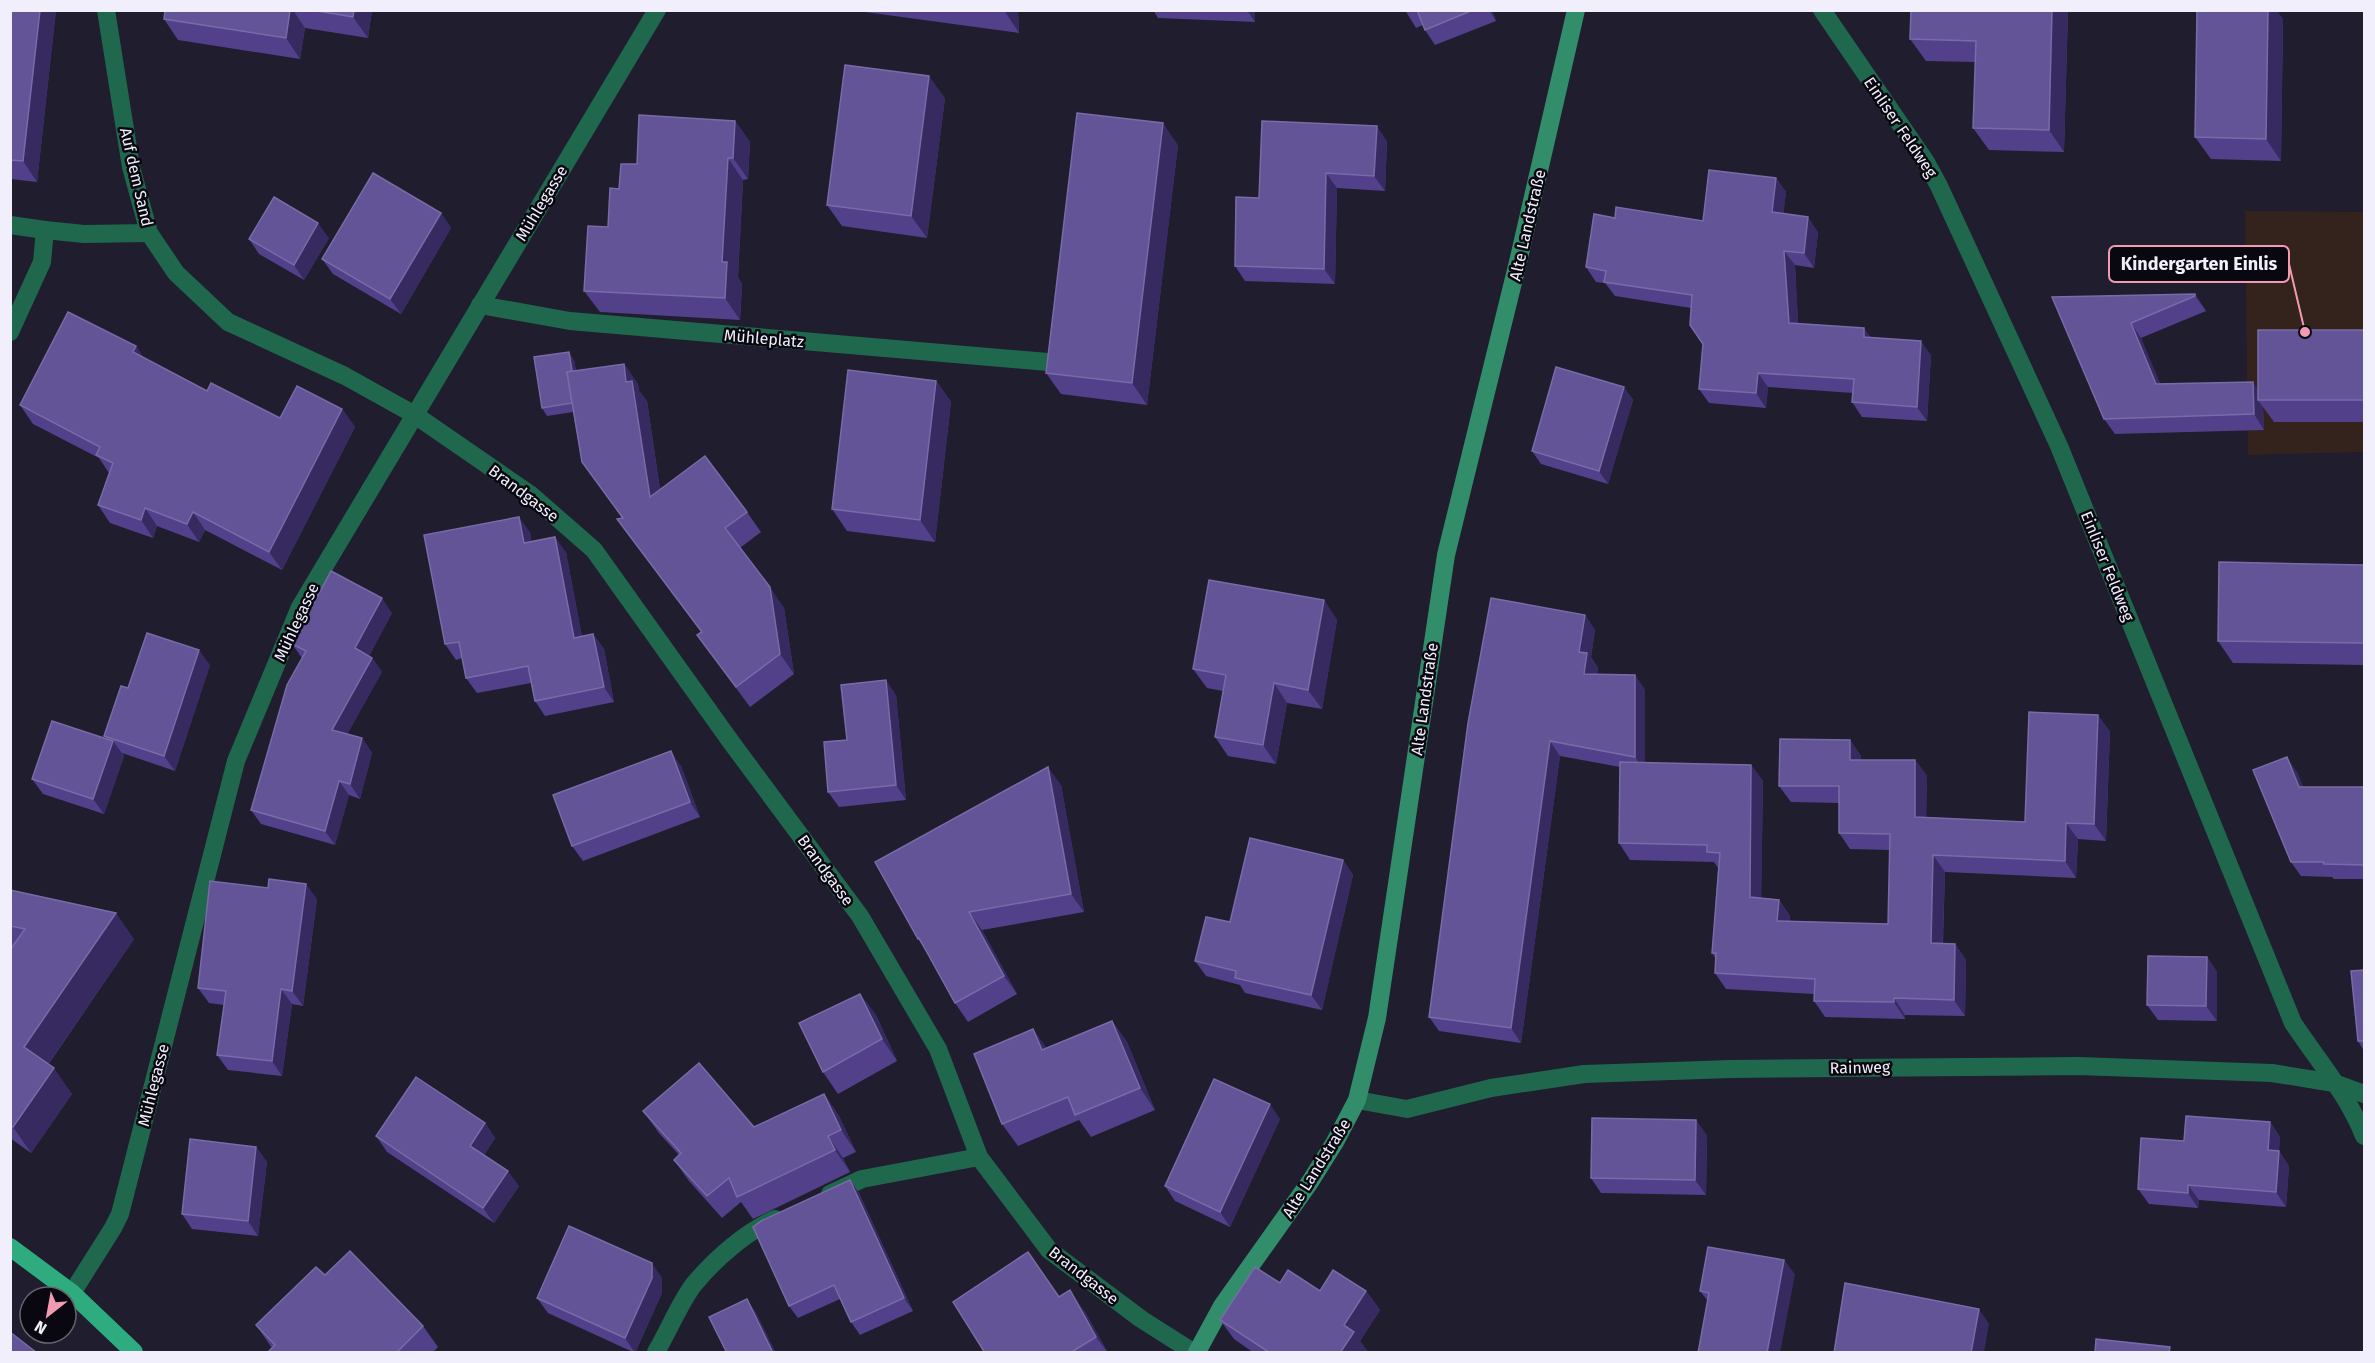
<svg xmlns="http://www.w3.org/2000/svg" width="2375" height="1363" viewBox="0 0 2375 1363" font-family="'Fira Sans',sans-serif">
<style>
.education{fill:#34221c}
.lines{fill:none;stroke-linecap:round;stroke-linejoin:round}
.street{stroke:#20684d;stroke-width:18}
.secondary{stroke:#328d6a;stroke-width:18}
.primary{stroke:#2eac7f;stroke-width:18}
.wall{fill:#52408b}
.shaded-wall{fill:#362a61}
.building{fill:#635397;stroke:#796ba7;stroke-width:1.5}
.labels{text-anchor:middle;stroke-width:5;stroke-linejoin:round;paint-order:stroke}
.street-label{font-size:16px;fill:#f0effb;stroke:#090810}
.leader{fill:none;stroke:#f19ab1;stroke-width:2}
.callout-dot{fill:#f19ab1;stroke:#090810;stroke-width:2}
.callout{fill:#090810;stroke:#f19ab1;stroke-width:2}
.callout-label{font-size:18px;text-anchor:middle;font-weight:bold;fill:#f0effb}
</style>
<rect width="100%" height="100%" fill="#1f1d2e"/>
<polygon class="education" points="2245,211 2364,212 2364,452 2248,455"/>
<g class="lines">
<g class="street">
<polyline points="106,10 131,167 149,233 176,273 228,322 345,376 415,415 531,495 594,550 731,742 860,916 938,1049 979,1157 1049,1250 1141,1319 1193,1352"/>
<path d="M1822,10L1926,162L1939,186L2059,446L2293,1023C2317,1059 2348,1095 2364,1136"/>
<polyline points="10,225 45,230"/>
<polyline points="480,305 570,321 1048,362"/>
<polyline points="10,332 42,262 45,230 84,234 149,233"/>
<polyline points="1357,1100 1407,1109 1491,1088 1584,1074 1731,1069 2079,1066 2272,1073 2334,1083 2364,1094"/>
<polyline points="830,1194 862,1179 979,1157"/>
<polyline points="72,1293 113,1228 120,1214 236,761 300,607 657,10"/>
<path d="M656,1352C667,1334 682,1298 695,1283C716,1258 746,1232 775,1219"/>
</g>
<polyline class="secondary" points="1197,1352 1222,1306 1310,1182 1335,1142 1357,1100 1377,1018 1446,555 1518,262 1576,10"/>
<polyline class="primary" points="10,1247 72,1293 134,1352"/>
</g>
<g class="wall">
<polygon points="10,10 56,10 37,182 10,179"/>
<polygon points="165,10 372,10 368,38 305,28 300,59 178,40 164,19"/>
<polygon points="850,10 1018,10 1019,33"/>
<polygon points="1153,10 1255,10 1255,22 1158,18"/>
<polygon points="1405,10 1492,10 1496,21 1435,45 1425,30 1423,25 1416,28"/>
<polygon points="2068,10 2064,152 1989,150 1973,128 1976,62 1926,61 1910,39"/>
<polygon points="2283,19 2281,161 2211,159 2195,137"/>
<polygon points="945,98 927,238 842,226 827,205"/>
<polygon points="735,121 750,142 748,179 743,180 738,277 742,284 740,320 600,312 584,291 608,227 637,164"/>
<polygon points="1387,141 1385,191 1337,188 1335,284 1245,281 1235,266 1259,198"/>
<polygon points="1178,145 1147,405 1061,394 1046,373"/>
<polygon points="1776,178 1786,192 1783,214 1818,232 1814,268 1795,265 1798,324 1871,338 1931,355 1927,421 1862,417 1852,402 1853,393 1768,387 1766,408 1709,403 1699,389 1703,344 1691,308 1615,296 1605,283 1596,282 1586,267 1703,221"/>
<polygon points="441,213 451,228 401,314 333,274 322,259"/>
<polygon points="329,238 304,280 259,254 249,239"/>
<polygon points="2195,294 2206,311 2141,338 2160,384 2258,390 2364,330 2364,422 2274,422 2263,407 2264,430 2115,434 2104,419 2052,297"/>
<polygon points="136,346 144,359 207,391 280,418 342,409 355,427 282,570 205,530 199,542 157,526 153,538 110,523 98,505 109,473 99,458 33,424 20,405"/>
<polygon points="574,360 576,371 624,364 638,384 639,391 647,401 660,489 747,512 761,532 740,548 784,608 794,674 750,707 697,635 701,632 617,519 622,518 582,462 573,412 547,416 542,408"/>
<polygon points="936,381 951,402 935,542 847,531 832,509"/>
<polygon points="1624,387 1633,400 1608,484 1541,464 1532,451"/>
<polygon points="530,532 531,542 566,552 582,637 593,634 604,649 614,702 545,716 535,701 531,683 477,693 466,678 462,658 456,660 445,644"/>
<polygon points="2364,565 2364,665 2233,663 2218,641"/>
<polygon points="1324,600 1337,620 1322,709 1287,703 1276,764 1228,756 1215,737 1223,691 1207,688 1193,669"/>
<polygon points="392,613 369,656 372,658 382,672 347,734 362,738 372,753 360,799 349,795 335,845 261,824 251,810 302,658 292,644"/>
<polygon points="1585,615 1595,630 1591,657 1598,668 1597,674 1635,675 1645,690 1645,763 1751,765 1763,781 1761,898 1779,900 1790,916 1790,921 1888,924 1890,850 1850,849 1839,833 1839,803 1791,802 1779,786 1850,740 1861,756 1861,760 1915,760 1927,776 1926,817 2025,822 2110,731 2106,841 2078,839 2076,878 1945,872 1943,943 1955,944 1966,960 1965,1016 1905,1015 1905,1019 1825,1017 1814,1001 1814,994 1726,989 1715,973 1716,959 1712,953 1718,868 1714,862 1630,860 1619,843 1620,767 1560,756 1521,1043 1439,1031 1429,1017"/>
<polygon points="210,665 175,771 122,753 124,756 104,814 43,794 32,779 106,738 104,736 128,688"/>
<polygon points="896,695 906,800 839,807 828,792 847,740"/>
<polygon points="681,766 700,817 583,861 572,846"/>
<polygon points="2297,772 2303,787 2364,787 2364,879 2334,879 2332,877 2301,876 2291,862"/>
<polygon points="1061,785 1084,912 982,930 1017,994 968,1022 955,1003 928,954 918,939"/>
<polygon points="1343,860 1353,875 1322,1010 1245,993 1240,985 1206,976 1195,961 1230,922"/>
<polygon points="10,890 134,939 48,1065 72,1094 31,1153 10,1138 10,950 12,948 10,948"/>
<polygon points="317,899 303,1006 292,1004 282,1076 228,1070 217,1055 224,1005 209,1003 198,988"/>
<polygon points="2207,957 2217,972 2217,1021 2158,1020 2147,1005"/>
<polygon points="2364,970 2364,1051 2358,1041"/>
<polygon points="860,994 876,1015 897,1061 838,1094 823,1072"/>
<polygon points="1112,1021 1127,1042 1155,1110 1091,1137 1079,1120 1018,1146 1002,1124 1046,1048"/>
<polygon points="824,1094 839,1116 856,1152 843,1158 850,1172 753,1219 741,1202 722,1218 689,1181 674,1160 679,1155 659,1133 643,1111 754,1127"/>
<polygon points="1280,1119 1230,1227 1175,1201 1165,1186"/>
<polygon points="2270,1122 2280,1137 2279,1151 2289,1166 2286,1207 2199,1200 2198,1208 2149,1204 2138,1189 2184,1141"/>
<polygon points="485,1123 495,1138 484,1155 519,1186 494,1223 387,1152 376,1136"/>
<polygon points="1707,1135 1706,1195 1601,1193 1591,1178"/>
<polygon points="256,1147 267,1162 258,1236 192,1229 182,1214"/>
<polygon points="850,1180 859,1193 913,1311 860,1335 851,1322 840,1299 798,1318 789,1306"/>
<polygon points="1784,1260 1795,1275 1708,1301 1700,1291"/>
<polygon points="325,1275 423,1326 438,1347 432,1353 270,1353 272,1348 256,1325"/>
<polygon points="662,1278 662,1293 635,1353 548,1313 537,1298"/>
<polygon points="1280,1283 1320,1291 1366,1291 1380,1310 1360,1341 1368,1352 1367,1353 1254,1353 1234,1339 1220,1320"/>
<polygon points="1059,1296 1085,1312 1108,1353 985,1353"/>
</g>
<g class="shaded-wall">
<polygon points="40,10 56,10 37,182 23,161"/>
<polygon points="290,10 293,10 305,28 300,59 286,38"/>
<polygon points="354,10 372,10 368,38 353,17"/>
<polygon points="1004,10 1018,10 1019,33"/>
<polygon points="1247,10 1255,10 1255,22"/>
<polygon points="1489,10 1492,10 1496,21"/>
<polygon points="2052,10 2068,10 2064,152 2049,130"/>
<polygon points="2268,10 2277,10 2283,19 2281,161 2266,139"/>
<polygon points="929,76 945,98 927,238 911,216"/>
<polygon points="735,121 750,142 748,179 733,158"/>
<polygon points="1163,123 1178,145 1147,405 1132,383"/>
<polygon points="1377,126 1387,141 1385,191 1374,176"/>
<polygon points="728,158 743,180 738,277 742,284 740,320 725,298 722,262"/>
<polygon points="1326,173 1337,188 1335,284 1324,269"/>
<polygon points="1776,178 1786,192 1782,227 1772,212"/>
<polygon points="441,213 451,228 401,314 390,299"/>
<polygon points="1808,217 1818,232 1814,268 1804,253"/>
<polygon points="318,223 329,238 304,280 294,265"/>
<polygon points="1784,251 1795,265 1799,338 1789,323"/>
<polygon points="2195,294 2205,309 2206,311 2195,296"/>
<polygon points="2131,323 2141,338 2167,399 2156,384"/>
<polygon points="1864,328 1875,343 1864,337"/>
<polygon points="1921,341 1931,355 1927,421 1917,407"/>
<polygon points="136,346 148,364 133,352"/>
<polygon points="569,352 574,360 582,410 576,403"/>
<polygon points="624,364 638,384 639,391 647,401 664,517 650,497 626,382"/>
<polygon points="1758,373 1768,387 1766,408 1756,393"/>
<polygon points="936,381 951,402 935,542 920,520"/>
<polygon points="2253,382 2263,397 2258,400 2263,407 2264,430 2254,414"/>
<polygon points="1624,387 1633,400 1608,484 1599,471"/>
<polygon points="342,409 355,427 282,570 269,552"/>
<polygon points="145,508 157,526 153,538 141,520"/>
<polygon points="193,512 205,530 199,542 187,524"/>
<polygon points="519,517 530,532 535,559 524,543"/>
<polygon points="555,537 566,552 585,653 574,638"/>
<polygon points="770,587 784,608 794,674 780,654"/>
<polygon points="382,598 392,613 365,663 355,648"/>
<polygon points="1324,600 1337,620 1322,709 1308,690"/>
<polygon points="1585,615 1595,630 1591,657 1598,668 1594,689 1584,674 1579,652"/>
<polygon points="593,634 604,649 614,702 604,687"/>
<polygon points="199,650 210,665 175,771 164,756"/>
<polygon points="372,658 382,672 342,744 332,730"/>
<polygon points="1635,675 1645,690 1645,771 1635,757"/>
<polygon points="886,680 896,695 906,800 896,785"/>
<polygon points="1274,683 1287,703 1276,764 1263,745"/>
<polygon points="2098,715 2110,731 2106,841 2094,824"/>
<polygon points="362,738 372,753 360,799 350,784"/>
<polygon points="1850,740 1861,756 1861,776 1850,760"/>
<polygon points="113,741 124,756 104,814 93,799"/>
<polygon points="1550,741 1560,756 1521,1043 1511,1028"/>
<polygon points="671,751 681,766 700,817 690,802"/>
<polygon points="2287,757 2297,772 2309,801 2299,787"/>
<polygon points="1915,760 1927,776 1926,833 1915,817"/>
<polygon points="1751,765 1763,781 1761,914 1750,897"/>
<polygon points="1048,767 1061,785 1084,912 1071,894"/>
<polygon points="339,781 349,795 335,845 325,831"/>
<polygon points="2066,823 2078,839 2076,878 2065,861"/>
<polygon points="1933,855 1945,872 1942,959 1931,943"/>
<polygon points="1343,860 1353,875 1322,1010 1311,995"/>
<polygon points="306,884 317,899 303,1006 292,991"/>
<polygon points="1779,900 1790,916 1788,937 1777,921"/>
<polygon points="969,912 982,930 1017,994 1004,976"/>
<polygon points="116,913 134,939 42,1073 24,1047"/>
<polygon points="1955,944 1966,960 1965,1016 1954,1000"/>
<polygon points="2207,957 2217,972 2217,1021 2206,1006"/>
<polygon points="281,989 292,1004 282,1076 272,1061"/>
<polygon points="860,994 876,1015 897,1061 882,1039"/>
<polygon points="1894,998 1905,1015 1905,1019 1894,1002"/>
<polygon points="1112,1021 1127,1042 1155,1110 1140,1088"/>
<polygon points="1033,1029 1049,1051 1042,1050"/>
<polygon points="54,1068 72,1094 31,1153 13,1127"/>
<polygon points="824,1094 839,1116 856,1152 841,1130"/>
<polygon points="1270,1104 1280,1119 1230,1227 1220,1212"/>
<polygon points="1696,1120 1707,1135 1706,1195 1695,1180"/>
<polygon points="2270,1122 2280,1137 2279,1151 2289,1166 2286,1207 2276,1192 2268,1150"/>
<polygon points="485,1123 495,1138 481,1161 470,1146"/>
<polygon points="828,1136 843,1158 850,1172 835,1150"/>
<polygon points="256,1147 267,1162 258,1236 248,1221"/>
<polygon points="508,1171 519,1186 494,1223 483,1208"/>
<polygon points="850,1180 859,1193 913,1311 904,1298"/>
<polygon points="2188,1185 2199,1200 2198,1208 2188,1193"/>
<polygon points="1784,1260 1795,1275 1780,1353 1767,1353"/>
<polygon points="652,1263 662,1278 662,1293 635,1353 625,1338"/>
<polygon points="1070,1290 1085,1312 1108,1353 1096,1337"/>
<polygon points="1366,1291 1380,1310 1360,1341 1368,1352 1367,1353 1340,1353 1344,1325"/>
<polygon points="747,1299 757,1314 776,1353 773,1353"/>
<polygon points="1979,1309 1989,1324 1984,1353 1971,1353"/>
</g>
<g class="building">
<polygon points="10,10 40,10 23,161 10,160"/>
<polygon points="165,10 290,10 286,38 164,19"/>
<polygon points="311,10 354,10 353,17"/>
<polygon points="1417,10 1473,10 1425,30"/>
<polygon points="1911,10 2052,10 2049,130 1973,128 1976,41 1910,39"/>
<polygon points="2197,10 2268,10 2266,139 2195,137"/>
<polygon points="845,65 929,76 911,216 827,205"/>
<polygon points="1077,113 1163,123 1132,383 1046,373"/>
<polygon points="639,115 735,121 733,158 728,158 722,262 727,262 725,298 584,291 588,226 608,227 610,188 619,189 621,164 637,164"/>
<polygon points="1262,121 1377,126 1374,176 1326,173 1324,269 1235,266 1236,197 1259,198"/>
<polygon points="1709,170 1776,178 1772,212 1808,217 1804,253 1784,251 1789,323 1864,328 1864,337 1921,341 1917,407 1852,402 1854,379 1758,373 1756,393 1699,389 1703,344 1690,325 1692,295 1604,282 1606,271 1586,267 1594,214 1615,218 1616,207 1703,221"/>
<polygon points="373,173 441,213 390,299 322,259"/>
<polygon points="274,197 318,223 294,265 249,239"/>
<polygon points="2195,294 2195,296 2131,323 2156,384 2253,382 2254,414 2104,419 2052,297"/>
<polygon points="68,312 136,346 133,352 207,391 211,383 280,418 297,386 342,409 269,552 193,512 187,524 145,508 141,520 98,505 113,463 96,455 100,447 20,405"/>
<rect x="2258" y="330" width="106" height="70"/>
<polygon points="569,352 572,371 567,372 572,403 542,408 534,357"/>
<polygon points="624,364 626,382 632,381 650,497 705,456 747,512 725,528 770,587 780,654 736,687 697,635 702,632 617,519 623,518 582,462 567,372"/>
<polygon points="1556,367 1624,387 1599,471 1532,451"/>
<polygon points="848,370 936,381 920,520 832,509"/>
<polygon points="519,517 524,543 555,537 574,638 593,634 604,687 535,701 528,666 466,678 459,642 445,644 424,535"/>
<polygon points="2219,562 2364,565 2364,643 2218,641"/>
<polygon points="331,571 382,598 355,648 372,658 332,730 362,738 350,784 339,781 325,831 251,810 287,685 306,651 292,644"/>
<polygon points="1209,580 1324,600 1308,690 1274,683 1263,745 1215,737 1226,675 1193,669"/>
<polygon points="1491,598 1585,615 1579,652 1587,653 1584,674 1635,675 1635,757 1550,741 1511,1028 1429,1017 1468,723"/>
<polygon points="147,633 199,650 164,756 104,736 121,686 128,688"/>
<polygon points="886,680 896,785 828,792 824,742 847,740 841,685"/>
<polygon points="2029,712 2098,715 2094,824 2066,823 2065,861 1933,855 1931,943 1955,944 1954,1000 1894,998 1894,1002 1814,1001 1815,979 1715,973 1716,953 1712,953 1720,853 1707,852 1707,845 1619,843 1620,762 1751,765 1750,897 1779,900 1777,921 1888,924 1890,834 1839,833 1839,786 1779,786 1780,739 1850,740 1850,760 1915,760 1915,817 2025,822"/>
<polygon points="52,721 113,741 93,799 32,779"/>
<polygon points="671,751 690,802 572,846 553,795"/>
<polygon points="2287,757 2299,787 2364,787 2364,865 2324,864 2323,862 2291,862 2253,770"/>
<polygon points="1048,767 1071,894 969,912 1004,976 955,1003 919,938 918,939 875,862"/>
<polygon points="1250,838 1343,860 1311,995 1235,978 1236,971 1195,961 1206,917 1230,922"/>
<polygon points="269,879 306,884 292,991 281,989 272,1061 217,1055 226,991 198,988 210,881 268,888"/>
<polygon points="10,890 116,913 24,1047 54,1068 13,1127 10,1125 10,950 25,929 10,926"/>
<polygon points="2148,956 2207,957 2206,1006 2147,1005"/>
<polygon points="2364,970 2364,1041 2358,1041 2351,971"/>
<polygon points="860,994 882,1039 823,1072 799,1023"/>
<polygon points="1112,1021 1140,1088 1075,1115 1068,1097 1002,1124 974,1054 1033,1029 1042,1050"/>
<polygon points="699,1063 754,1127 824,1094 841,1130 828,1136 835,1150 737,1197 729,1178 707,1196 674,1160 681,1153 643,1111"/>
<polygon points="416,1077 485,1123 470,1146 508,1171 483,1208 376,1136"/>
<polygon points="1214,1079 1270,1104 1220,1212 1165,1186"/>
<polygon points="2186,1116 2270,1122 2268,1150 2279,1151 2276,1192 2188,1185 2188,1193 2138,1189 2141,1138 2184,1141"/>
<polygon points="1592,1118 1696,1120 1695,1180 1591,1178"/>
<polygon points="190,1139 256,1147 248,1221 182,1214"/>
<polygon points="850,1180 904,1298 851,1322 834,1285 789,1306 753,1227 761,1221"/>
<polygon points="569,1226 652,1263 652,1278 625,1338 537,1298"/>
<polygon points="1708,1247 1784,1260 1767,1353 1698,1353 1709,1293 1700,1291"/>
<polygon points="350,1251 423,1326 396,1353 271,1353 269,1351 275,1345 256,1325 316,1267 325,1275"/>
<polygon points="1028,1252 1059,1297 1070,1290 1096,1337 1070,1353 985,1353 953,1302"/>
<polygon points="1255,1267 1280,1283 1288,1270 1320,1291 1333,1270 1366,1291 1344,1325 1354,1332 1340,1353 1270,1353 1220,1320"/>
<polygon points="1845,1283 1979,1309 1971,1353 1834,1353"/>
<polygon points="747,1299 773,1353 727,1353 709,1317"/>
<polygon points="10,1332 37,1353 10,1353"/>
<polygon points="2096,1339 2170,1347 2169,1353 2095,1353"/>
</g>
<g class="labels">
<g class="street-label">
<text transform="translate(1901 127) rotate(56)" y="6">Einliser Feldweg</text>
<text transform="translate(137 177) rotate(77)" y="6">Auf dem Sand</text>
<text transform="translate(541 203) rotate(-59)" y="6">Mühlegasse</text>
<text transform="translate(1527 225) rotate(-77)" y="6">Alte Landstraße</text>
<text transform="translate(764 338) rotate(5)" y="6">Mühleplatz</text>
<text transform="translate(524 493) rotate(37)" y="6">Brandgasse</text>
<text transform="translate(2108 566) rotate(68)" y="6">Einliser Feldweg</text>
<text transform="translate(296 622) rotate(-65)" y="6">Mühlegasse</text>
<text transform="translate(1424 699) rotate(-82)" y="6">Alte Landstraße</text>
<text transform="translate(826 870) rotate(54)" y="6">Brandgasse</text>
<text transform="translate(1860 1067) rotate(-1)" y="6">Rainweg</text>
<text transform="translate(153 1085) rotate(-76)" y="6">Mühlegasse</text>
<text transform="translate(1316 1168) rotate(-58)" y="6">Alte Landstraße</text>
<text transform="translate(1084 1275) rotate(38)" y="6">Brandgasse</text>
</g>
</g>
<path class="leader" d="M2305 332L2289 264"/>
<circle class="callout-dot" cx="2305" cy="332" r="6"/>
<rect class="callout" x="2109" y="246" width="180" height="36" rx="6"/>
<g class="callout-label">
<text x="2199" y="270">Kindergarten Einlis</text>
</g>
<rect width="2375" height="1363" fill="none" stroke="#f0effb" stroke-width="24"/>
<g transform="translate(48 1315) rotate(211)"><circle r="28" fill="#090810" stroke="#65646e" stroke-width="1.5"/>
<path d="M0-4.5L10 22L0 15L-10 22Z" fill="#f19ab1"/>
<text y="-9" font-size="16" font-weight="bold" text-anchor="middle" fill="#f0effb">N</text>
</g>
</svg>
